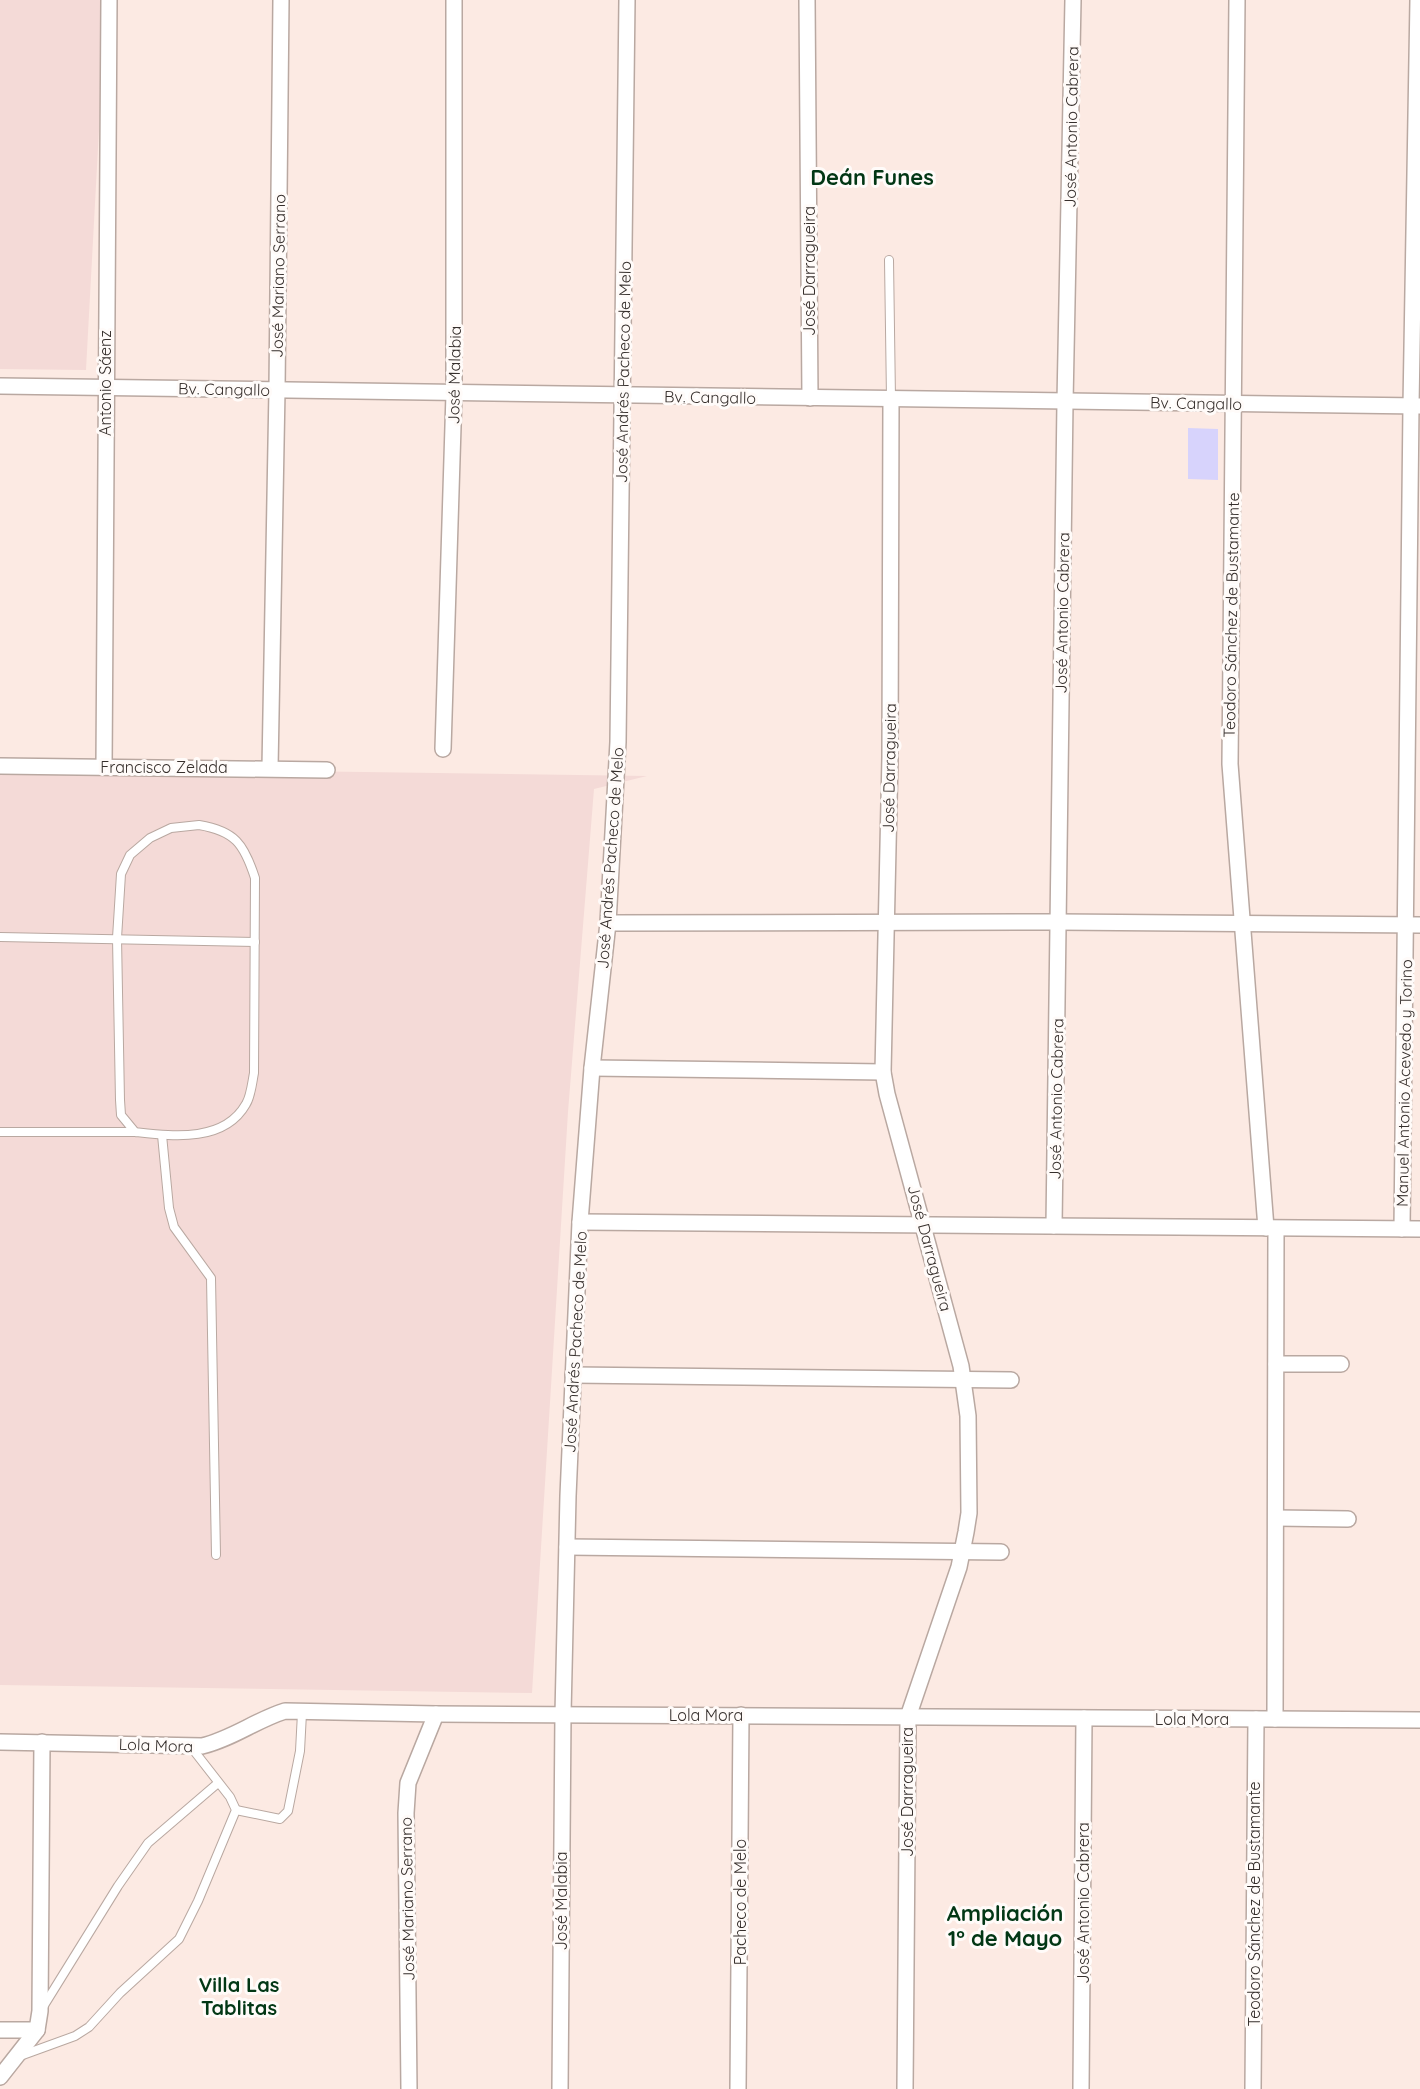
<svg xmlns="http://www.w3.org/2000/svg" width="1420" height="2089" viewBox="0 0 1420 2089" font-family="Quicksand,sans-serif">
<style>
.industrial{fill:#f4dad7}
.building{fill:#d7d3fc}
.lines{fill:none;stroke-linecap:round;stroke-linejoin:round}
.lane-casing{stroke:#b9a8a1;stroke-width:10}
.street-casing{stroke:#b9a8a1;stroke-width:18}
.lane{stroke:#fff;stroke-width:8}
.street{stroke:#fff;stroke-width:15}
.labels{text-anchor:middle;stroke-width:6;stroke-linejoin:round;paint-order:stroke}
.street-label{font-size:16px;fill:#362f2c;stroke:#fffbf9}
.quarter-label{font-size:20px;font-weight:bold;fill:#023715;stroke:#fffbf9}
.district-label{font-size:22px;font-weight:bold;fill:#023715;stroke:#fffbf9}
</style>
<rect width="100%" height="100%" fill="#fceae3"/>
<g class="industrial">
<polygon points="0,0 106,0 86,370 0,369"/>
<polygon points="0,767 647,776 594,789 568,1112 532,1693 0,1685"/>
</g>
<polygon class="building" points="1188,428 1218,429 1218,480 1188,479"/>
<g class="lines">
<defs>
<g id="lane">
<polyline points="889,260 891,399"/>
<path d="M199,825C235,831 244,844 255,878L254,1073C252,1083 251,1096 246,1104C224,1143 172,1136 135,1132L121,1115L120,1100L117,938L121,874L130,855L150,838L171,828Z"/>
<polyline points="0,937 255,942"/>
<polyline points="0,1132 135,1132"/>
<polyline points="162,1135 169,1208 174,1227 211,1278 216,1555"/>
<polyline points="236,1810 280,1819 288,1811 300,1751 302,1713"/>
<polyline points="43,2007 118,1886 148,1843 218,1783"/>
<polyline points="20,2056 75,2036 89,2027 120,1993 179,1939 198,1901 236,1810 230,1797 191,1747"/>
</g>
<g id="street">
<polyline points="807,0 810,398"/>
<polyline points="1237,0 1230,764 1266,1228"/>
<polyline points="0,386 1420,406"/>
<polyline points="891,399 890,757 883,1072 887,1094 961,1366 968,1416 969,1513 966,1532 959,1567 908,1717 905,2089"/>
<polyline points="443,749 454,394 454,0"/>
<polyline points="0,766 327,770"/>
<polyline points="104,767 109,0"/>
<polyline points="270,768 277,390 281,0"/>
<polyline points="608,923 1058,922 1420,925"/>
<polyline points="592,1068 883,1072"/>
<polyline points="580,1222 1420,1229"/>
<polyline points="1054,1226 1065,402 1073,0"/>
<polyline points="1402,1229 1411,406 1418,0"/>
<polyline points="1276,1364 1341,1364"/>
<polyline points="573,1375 1011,1380"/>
<polyline points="1276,1518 1348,1519"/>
<polyline points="567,1547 1001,1552"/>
<polyline points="1275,1719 1276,1229"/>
<path d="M0,1742L202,1746C232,1739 256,1720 285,1711L436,1714L1420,1720"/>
<polyline points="0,2030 37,2030"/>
<polyline points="0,2077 37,2030 40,2011 42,1742"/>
<polyline points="409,2089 406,1813 408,1783 436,1714"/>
<polyline points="560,2089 563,1714 568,1496 580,1222 592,1068 608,923 618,742 627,0"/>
<polyline points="738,2089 741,1715"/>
<polyline points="1081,2089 1084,1718"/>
<polyline points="1253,2089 1256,1719"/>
</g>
</defs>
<use href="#lane" class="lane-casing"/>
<use href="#street" class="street-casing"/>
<use href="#lane" class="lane"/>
<use href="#street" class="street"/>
</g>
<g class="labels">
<g class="street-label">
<text transform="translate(1071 127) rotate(-89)" y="6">José Antonio Cabrera</text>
<text transform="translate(809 271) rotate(-90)" y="6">José Darragueira</text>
<text transform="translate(278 276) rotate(-89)" y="6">José Mariano Serrano</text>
<text transform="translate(623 372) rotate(-89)" y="6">José Andrés Pacheco de Melo</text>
<text transform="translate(454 375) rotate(-89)" y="6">José Malabia</text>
<text transform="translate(105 383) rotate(-90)" y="6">Antonio Sáenz</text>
<text transform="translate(224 389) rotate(1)" y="6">Bv. Cangallo</text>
<text transform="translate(710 397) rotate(1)" y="6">Bv. Cangallo</text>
<text transform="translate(1196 403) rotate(1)" y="6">Bv. Cangallo</text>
<text transform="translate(1062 613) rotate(-89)" y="6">José Antonio Cabrera</text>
<text transform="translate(1231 615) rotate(-89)" y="6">Teodoro Sánchez de Bustamante</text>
<text x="164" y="773">Francisco Zelada</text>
<text transform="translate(889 768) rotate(-89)" y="6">José Darragueira</text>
<text transform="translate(610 858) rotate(-86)" y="6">José Andrés Pacheco de Melo</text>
<text transform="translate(1404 1083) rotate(-89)" y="6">Manuel Antonio Acevedo y Torino</text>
<text transform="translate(1056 1099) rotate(-89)" y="6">José Antonio Cabrera</text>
<text transform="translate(930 1248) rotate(75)" y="6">José Darragueira</text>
<text transform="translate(575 1342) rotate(-87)" y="6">José Andrés Pacheco de Melo</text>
<text x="706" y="1721">Lola Mora</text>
<text x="1192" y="1725">Lola Mora</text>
<text transform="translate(156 1745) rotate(2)" y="6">Lola Mora</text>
<text transform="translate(907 1792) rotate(-90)" y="6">José Darragueira</text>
<text transform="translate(407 1899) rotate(-91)" y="6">José Mariano Serrano</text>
<text transform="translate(561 1901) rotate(-90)" y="6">José Malabia</text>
<text transform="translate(740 1902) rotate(-90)" y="6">Pacheco de Melo</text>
<text transform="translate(1083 1903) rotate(-90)" y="6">José Antonio Cabrera</text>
<text transform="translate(1254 1904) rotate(-90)" y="6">Teodoro Sánchez de Bustamante</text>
</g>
<g class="quarter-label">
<text x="239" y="1992">Villa Las<tspan x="239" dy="23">Tablitas</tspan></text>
</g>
<g class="district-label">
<text x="872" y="185">Deán Funes</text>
<text x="1005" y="1921">Ampliación<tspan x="1005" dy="25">1° de Mayo</tspan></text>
</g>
</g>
</svg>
